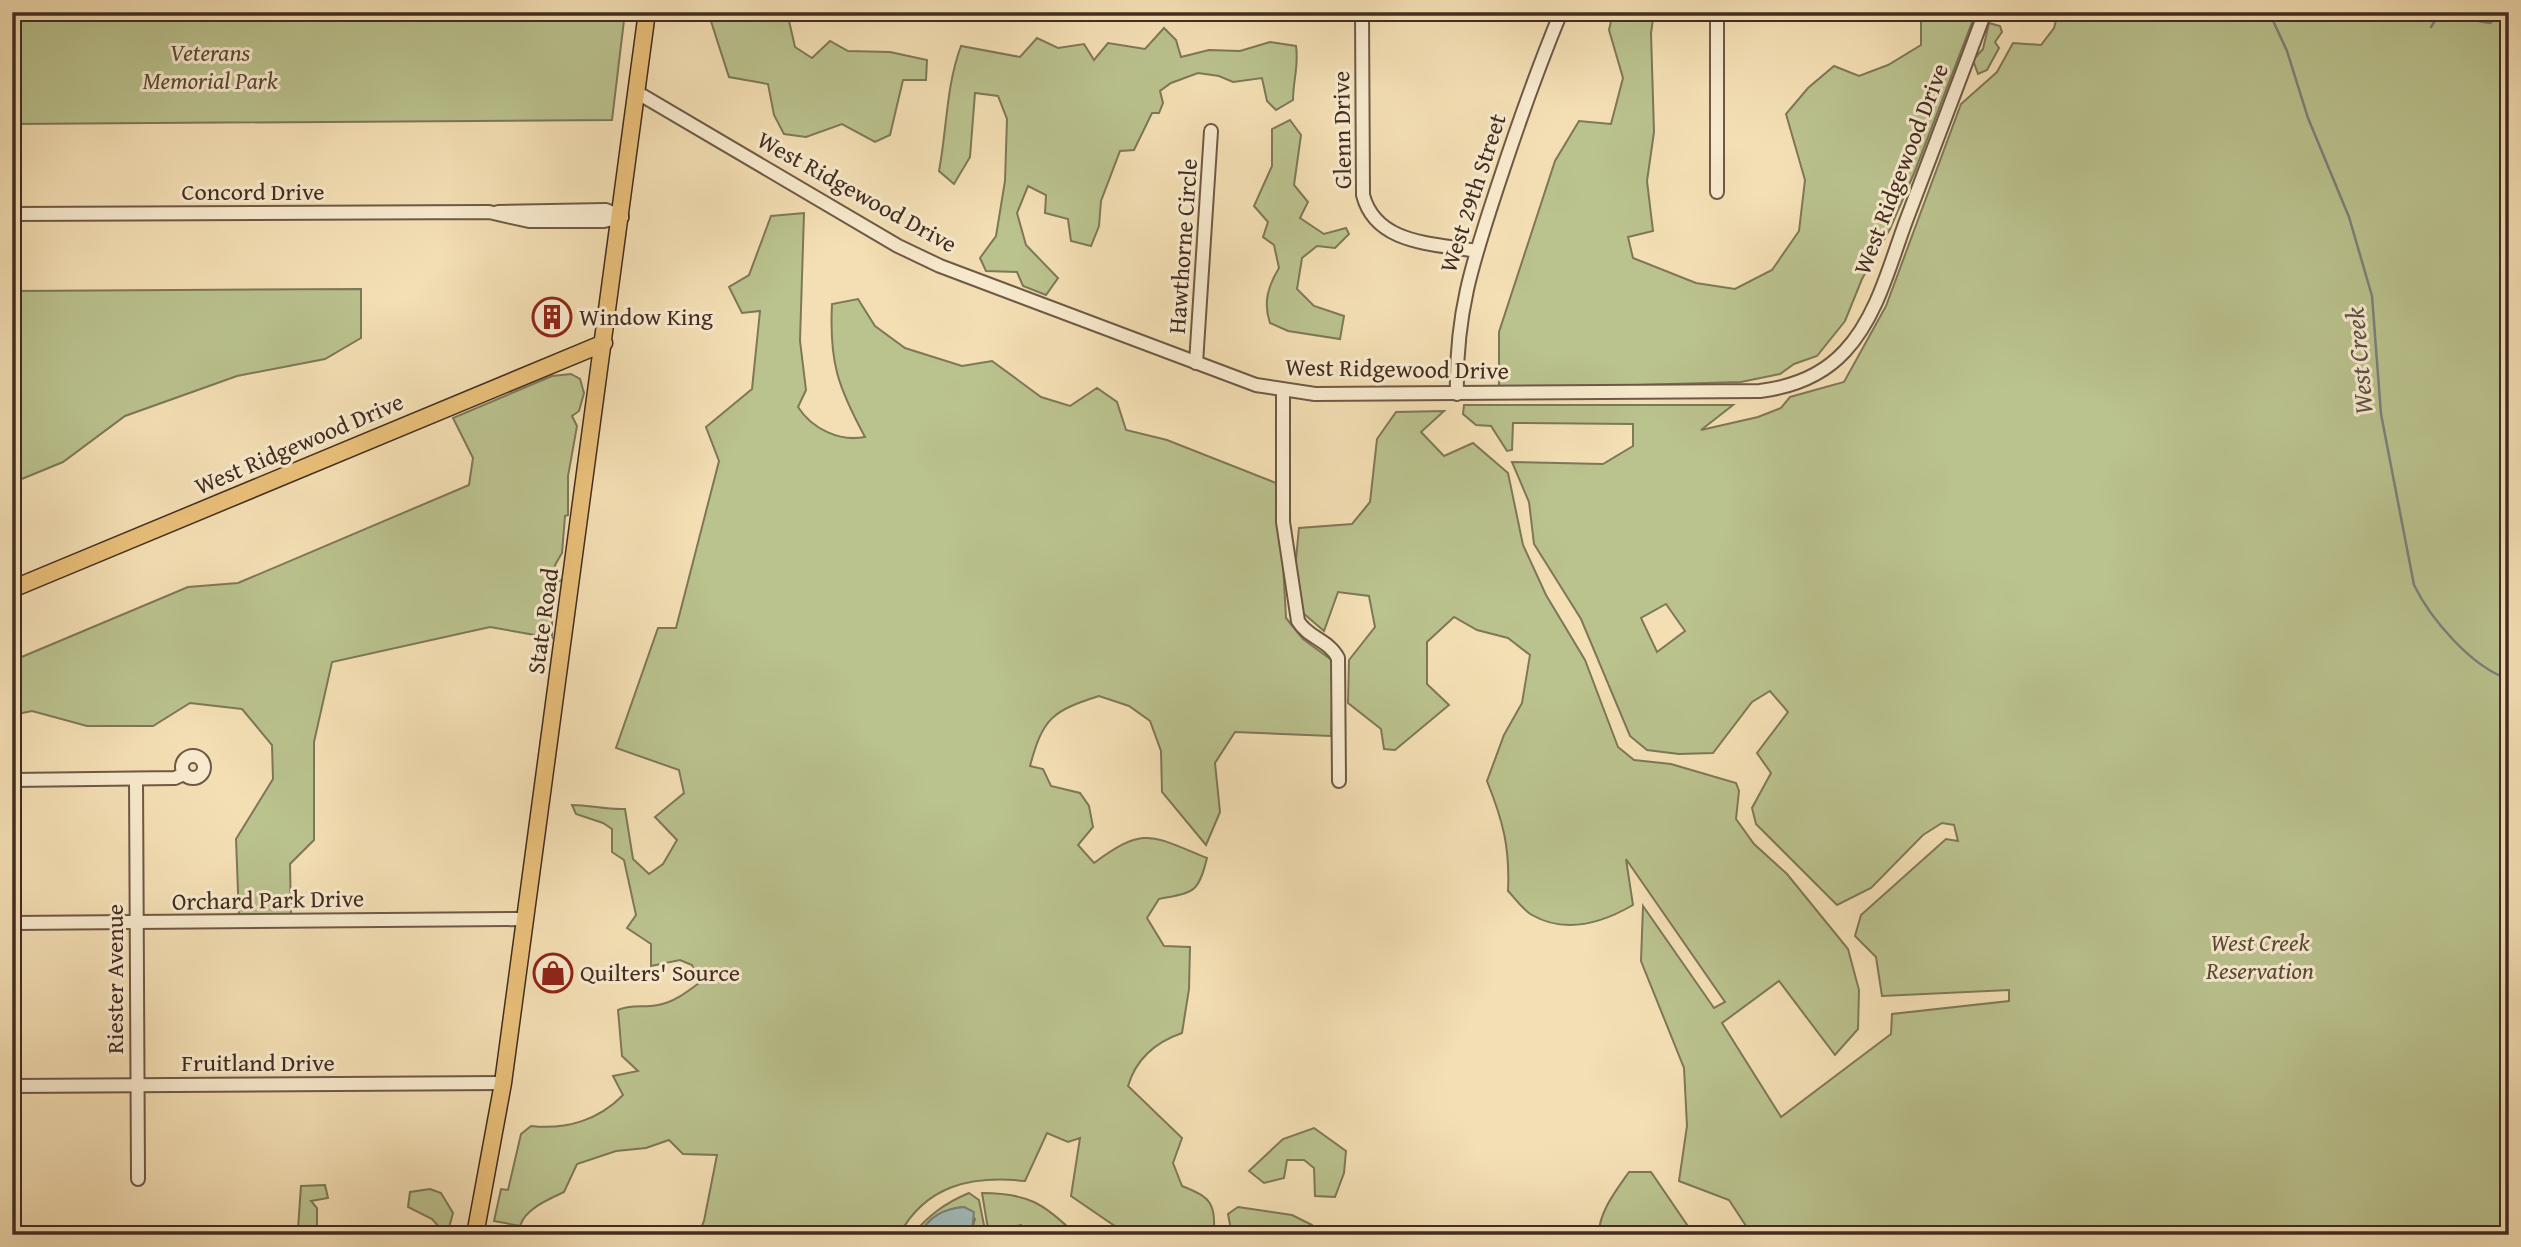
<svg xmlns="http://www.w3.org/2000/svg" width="2521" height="1247" viewBox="0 0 2521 1247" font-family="'Gentium Book Plus',serif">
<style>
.green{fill:#bac28e;stroke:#7e7758;stroke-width:2;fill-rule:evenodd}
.water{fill:#a0bab8;stroke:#7a817c;stroke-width:2}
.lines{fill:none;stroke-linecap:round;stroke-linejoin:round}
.stream{stroke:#7a817c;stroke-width:2.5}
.minor-casing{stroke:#6e5946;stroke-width:16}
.major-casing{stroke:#422c21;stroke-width:19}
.minor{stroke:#f8eace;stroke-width:12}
.major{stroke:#eac07a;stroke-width:16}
.labels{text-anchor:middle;stroke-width:6;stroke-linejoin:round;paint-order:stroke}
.park-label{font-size:24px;font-style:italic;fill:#5a4a37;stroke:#f8eace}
.street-label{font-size:24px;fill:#422c21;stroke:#f8eace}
.poi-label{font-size:24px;fill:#422c21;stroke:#f8eace;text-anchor:start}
.water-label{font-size:26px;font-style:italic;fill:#5a5047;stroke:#f8eace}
</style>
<rect width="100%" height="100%" fill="#f4dfb4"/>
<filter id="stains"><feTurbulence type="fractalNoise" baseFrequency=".00286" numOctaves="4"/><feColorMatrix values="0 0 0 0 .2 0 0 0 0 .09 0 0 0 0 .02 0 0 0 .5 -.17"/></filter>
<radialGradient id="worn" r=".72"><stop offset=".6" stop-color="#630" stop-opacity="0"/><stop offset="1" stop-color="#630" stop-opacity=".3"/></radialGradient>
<g class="green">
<polygon points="12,12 625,12 612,120 12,124"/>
<polygon points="708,12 787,12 795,47 812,58 830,41 848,51 890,52 927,60 926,80 903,80 890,135 875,142 842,124 806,137 784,134 774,115 768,84 729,77"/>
<polygon points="1613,12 1654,12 1651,33 1654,132 1647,181 1653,231 1628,237 1633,258 1696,283 1735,289 1772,270 1799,231 1805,180 1786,114 1808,88 1834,66 1859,76 1888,65 1921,45 1921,12 1976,12 1915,171 1890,229 1862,279 1845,321 1817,356 1794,364 1780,374 1741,382 1499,389 1499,332 1555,161 1579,121 1611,124 1623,78 1609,30"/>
<path d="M2058,12H2509V1235H1752L1729,1200L1679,1181L1687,1126L1684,1068L1641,961L1643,906L1714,1008L1725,1002L1626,859L1633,905C1602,923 1565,934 1532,915C1523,910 1515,898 1508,891C1510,847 1503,821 1487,781L1504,735L1522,703L1530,655L1508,638L1477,630L1454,617L1427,642V684L1449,705L1395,750L1384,749L1381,729L1348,703L1349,660L1375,627L1369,596L1338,592L1324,631L1303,613L1295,569L1299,528L1352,524L1370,502L1377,439L1396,412L1444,411L1421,432L1444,456L1473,443L1508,473L1523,545L1546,595L1585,660L1618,747L1634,760L1671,764L1736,783L1739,791L1736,819L1754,844L1787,874L1848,949L1859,990L1858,1029L1835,1055L1779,981L1722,1023L1781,1117L1891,1034L1892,1014L2009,1001V990L1882,996L1876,957L1855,936L1861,915L1946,839L1958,841L1954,825L1942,823L1923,835L1871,888L1837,905L1756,824L1752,808L1771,773L1757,753L1788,712L1770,691L1752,702L1713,753L1679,754L1647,750L1630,736L1581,619L1534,544L1529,502L1512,462L1603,464L1633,446V424L1513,423L1512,450L1507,451L1491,426L1476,425L1463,414L1464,405H1733L1701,430L1758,417L1781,408L1790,397L1844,382L1886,306L1961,104L1997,72L2013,43L2041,45L2054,28ZM1666,604L1685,631L1657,652L1641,618Z"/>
<polygon points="1989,23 2000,26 2002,32 1995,42 1999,48 1987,70 1978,74 1973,60 1983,49"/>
<path d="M1164,28L1176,40L1181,57L1209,50L1240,51L1270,42L1296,46C1299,65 1293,81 1293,100L1276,110L1267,101L1262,78L1233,82L1219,76L1198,73L1171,83L1160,91L1163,103L1159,113H1152L1134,150L1120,151L1101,201L1099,226L1091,246L1071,241L1068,219L1045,213L1046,195L1028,186L1017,213L1026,245L1058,278L1046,295L1023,286L1017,272L986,271L980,258L996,236L1005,181L1007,119L998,96L975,93L970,157L954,184L939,171C947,129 946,86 961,46L1020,57L1037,38L1058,48L1084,44L1094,60L1108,43L1145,49Z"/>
<path d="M1290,120L1301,135L1294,185L1308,202L1300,218L1324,234L1346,228L1349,234L1335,248L1317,246L1302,258L1297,289L1314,306L1344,316L1340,339L1288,331L1270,323C1263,303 1268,286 1279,268L1274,245L1263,237L1268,222L1254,206L1272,166V129Z"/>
<path d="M804,213L800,341L806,390L798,407C812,429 840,442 865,437C838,387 829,362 832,304L858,299L875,326L905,348L962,366L992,361L1041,397L1070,406L1097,388L1117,402L1126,430L1167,440L1276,483L1280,509L1286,618L1303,639L1333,661L1331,736L1235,732L1215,763L1220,812L1206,845L1162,792L1161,751L1150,721L1129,706L1099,696C1052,711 1043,718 1030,766L1043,769L1051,786L1080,793L1089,806L1093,827L1078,845L1094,863C1145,825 1152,836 1207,858C1198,894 1194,892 1159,899L1147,918L1164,946L1190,947L1189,989L1182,1033C1156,1042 1136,1059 1128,1086L1182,1138L1173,1163L1182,1186C1212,1198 1215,1203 1214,1235H1128L1071,1196L1080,1138L1068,1142L1047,1133L1025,1181C972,1175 926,1185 899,1235H698L704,1221L717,1155L683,1154L669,1140L646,1148L616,1151L577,1164L564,1192C549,1199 525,1209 520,1226L494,1221L501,1189L508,1190L521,1134L531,1126C566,1130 599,1120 623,1095L613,1076L638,1071L622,1056L618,1010C631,1004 644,1008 658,1005C674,1002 687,992 699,983L692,965L680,960L651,966V944L627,928L636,915L624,860L612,852V829L603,823L576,814L572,805C591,805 606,810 625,809L633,859L649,874L663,864L677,840L655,817L684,793L679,770L616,748L658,628H676L719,461L706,427L752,389L760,311L742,313L729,287L749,275L771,216Z"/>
<polygon points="361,289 361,338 325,359 237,376 125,416 63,462 12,483 12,291"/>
<polygon points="571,374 580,379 584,393 579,411 572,416 577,426 568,476 568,515 565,516 562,553 555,565 560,581 552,582 552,638 490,627 332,662 314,742 314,840 290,864 291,916 239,917 236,839 273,779 272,745 242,709 190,703 153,726 87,726 32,711 12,715 12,661 188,587 238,583 469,485 473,458 453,418 552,376"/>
<polygon points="1314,1128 1346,1151 1344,1173 1335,1197 1315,1196 1314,1168 1304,1160 1287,1160 1284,1178 1264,1183 1249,1171 1283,1139"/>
<path d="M1629,1172H1651L1694,1235H1599C1598,1213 1617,1189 1629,1172Z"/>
<polygon points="325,1185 328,1198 311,1201 317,1208 317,1227 307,1232 298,1229 301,1186"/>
<polygon points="430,1189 441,1193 453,1213 447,1235 438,1235 441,1229 432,1219 408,1207 410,1192"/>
<path d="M969,1193L979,1200L985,1230L983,1233L972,1229L975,1219L964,1207C943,1209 930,1216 919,1235H912C929,1215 945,1203 969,1193Z"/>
<path d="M982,1193C1027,1193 1044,1203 1076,1235H1046L1041,1230L1024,1234L1021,1225L1008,1228L1010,1235H982L988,1229Z"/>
<polygon points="1238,1207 1292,1215 1312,1225 1313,1235 1232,1235 1228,1214"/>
</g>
<path class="water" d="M964,1207L974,1212L972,1229L960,1235H919C930,1216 943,1209 964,1207Z"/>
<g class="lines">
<g class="stream">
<path d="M2269,12L2287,51L2308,118L2349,217L2372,296L2381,414L2414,585C2430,618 2472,668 2509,679"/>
<polyline points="2477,12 2478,21 2490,23 2501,14 2505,26 2509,26"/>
<polyline points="2431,27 2436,19 2450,19 2458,12"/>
</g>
<defs>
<g id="minor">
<path d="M1362,12L1363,195C1376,245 1434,243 1476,251"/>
<polyline points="1717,12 1717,192"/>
<path d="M638,93L898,246L940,266L1256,385L1315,394L1760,391C1792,387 1823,375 1845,351C1877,317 1890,264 1906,221C1932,152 1959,82 1985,12"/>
<polyline points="498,212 606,210 622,217"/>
<polyline points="12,214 489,212 529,221 604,221 622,217"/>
<polyline points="1196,363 1211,131"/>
<path d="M1283,392V522L1298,621C1308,638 1329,640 1338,658L1339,781"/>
<path d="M1457,394C1455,312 1474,258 1499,182C1518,124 1538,68 1561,12"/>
<circle cx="193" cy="767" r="11"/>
<polyline points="136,779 138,1179"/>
<polyline points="12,780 175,778 184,774"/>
<polyline points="12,923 524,919"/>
<polyline points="12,1086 503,1083"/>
</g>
<g id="major">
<polyline points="12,589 604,343"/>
<polyline points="475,1235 503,1083 647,12"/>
</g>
</defs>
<use href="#minor" class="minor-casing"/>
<use href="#major" class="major-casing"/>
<use href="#minor" class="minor"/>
<use href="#major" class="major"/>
</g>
<defs>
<symbol id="building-ring" viewBox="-11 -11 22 22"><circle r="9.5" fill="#f8eace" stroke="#8f2418" stroke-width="1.5"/><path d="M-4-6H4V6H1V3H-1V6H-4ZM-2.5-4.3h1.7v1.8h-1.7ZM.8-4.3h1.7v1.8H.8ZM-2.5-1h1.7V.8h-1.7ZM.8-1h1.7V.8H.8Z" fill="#8f2418"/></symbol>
<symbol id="shop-ring" viewBox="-11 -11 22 22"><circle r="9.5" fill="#f8eace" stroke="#8f2418" stroke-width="1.5"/><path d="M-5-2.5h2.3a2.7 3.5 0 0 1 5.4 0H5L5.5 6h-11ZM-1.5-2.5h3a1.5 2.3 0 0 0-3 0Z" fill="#8f2418"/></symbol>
</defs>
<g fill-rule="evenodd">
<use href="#building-ring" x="530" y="295" width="44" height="44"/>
<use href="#shop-ring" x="531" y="951" width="44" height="44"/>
</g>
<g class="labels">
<g class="park-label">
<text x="210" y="61">Veterans<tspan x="210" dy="28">Memorial Park</tspan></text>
<text x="2260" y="951">West Creek<tspan x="2260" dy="28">Reservation</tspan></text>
</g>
<g class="street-label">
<text transform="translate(1342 130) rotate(-91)" y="8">Glenn Drive</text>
<text transform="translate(1901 169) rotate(-69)" y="8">West Ridgewood Drive</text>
<text x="253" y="200">Concord Drive</text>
<text transform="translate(857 192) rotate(29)" y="8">West Ridgewood Drive</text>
<text transform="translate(1473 193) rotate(-72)" y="8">West 29th Street</text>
<text transform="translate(1183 246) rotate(-86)" y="8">Hawthorne Circle</text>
<text transform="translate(1397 369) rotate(1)" y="8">West Ridgewood Drive</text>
<text transform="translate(299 444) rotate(-23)" y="8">West Ridgewood Drive</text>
<text transform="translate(543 621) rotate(-82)" y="8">State Road</text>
<text transform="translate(268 900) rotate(-1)" y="8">Orchard Park Drive</text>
<text transform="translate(115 979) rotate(-90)" y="8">Riester Avenue</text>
<text x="258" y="1071">Fruitland Drive</text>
</g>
<g class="poi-label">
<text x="579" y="325">Window King</text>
<text x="580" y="981">Quilters' Source</text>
</g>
<g class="water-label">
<text transform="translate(2359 361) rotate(-95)" y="9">West Creek</text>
</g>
</g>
<rect width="2521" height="1247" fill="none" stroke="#f4dfb4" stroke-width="42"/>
<rect x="14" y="14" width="2493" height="1219" fill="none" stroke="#422c21" stroke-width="3.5"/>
<rect x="21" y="21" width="2479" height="1205" fill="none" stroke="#422c21" stroke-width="2"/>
<rect width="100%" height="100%" filter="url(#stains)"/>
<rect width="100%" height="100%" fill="url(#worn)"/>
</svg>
